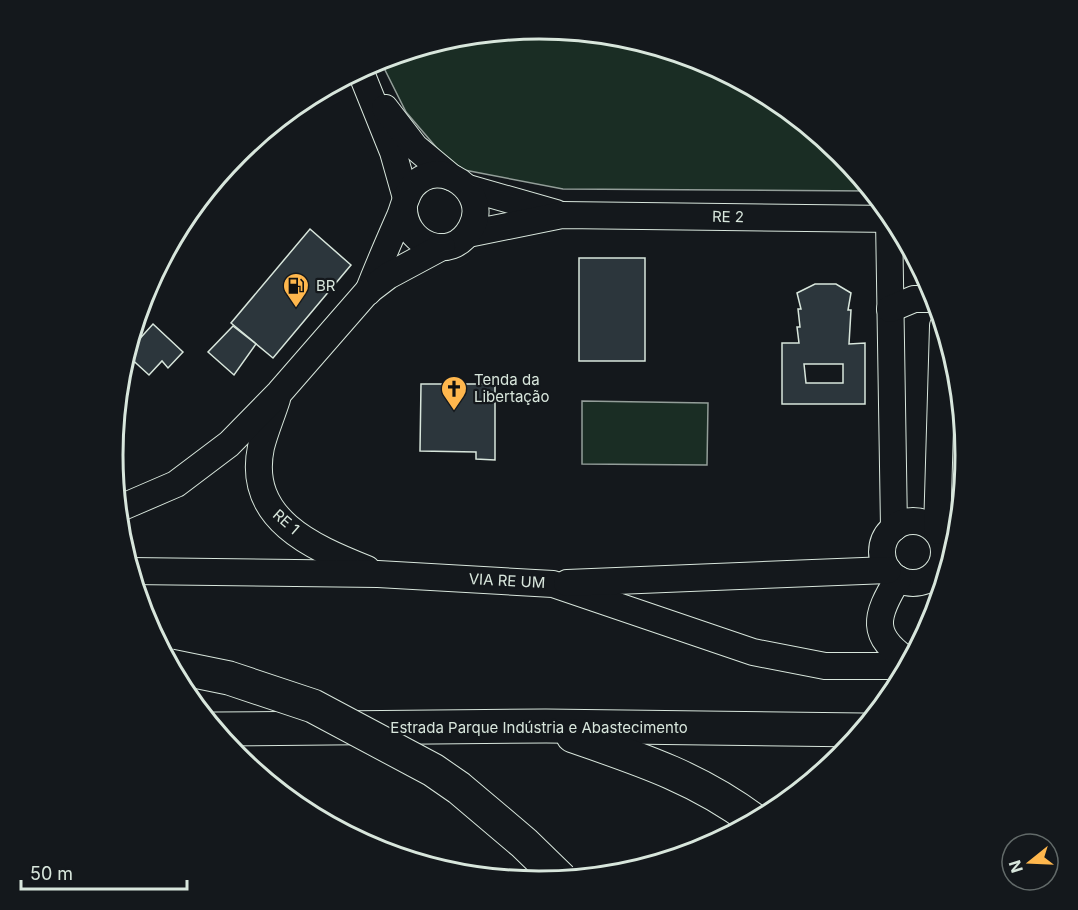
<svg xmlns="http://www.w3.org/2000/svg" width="1078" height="910" viewBox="0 0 1078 910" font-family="Inter,sans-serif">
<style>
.green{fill:#1a2d24;stroke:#939e99;stroke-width:1.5}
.building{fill:#2c363c;stroke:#d8e6dc;stroke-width:1.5;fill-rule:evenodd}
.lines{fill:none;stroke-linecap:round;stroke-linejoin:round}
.minor-casing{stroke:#d8e6dc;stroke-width:28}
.highway-casing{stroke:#d8e6dc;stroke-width:35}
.minor{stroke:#14181c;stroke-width:26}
.highway{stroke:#14181c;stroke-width:33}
.highway-bridge-casing{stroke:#d8e6dc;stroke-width:35;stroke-linecap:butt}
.highway-bridge{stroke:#14181c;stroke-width:33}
.labels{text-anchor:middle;stroke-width:4.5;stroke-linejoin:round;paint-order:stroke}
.street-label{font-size:15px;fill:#d8e6dc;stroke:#14181c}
.poi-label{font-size:15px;fill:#d8e6dc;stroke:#14181c;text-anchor:start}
.rim{fill:none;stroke:#d8e6dc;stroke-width:3}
</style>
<rect width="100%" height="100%" fill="#14181c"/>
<g class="green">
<polygon points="539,29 623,37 703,61 776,101 841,154 871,191 563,189 454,168 406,112 380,60 456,37"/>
<polygon points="582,401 708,403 707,465 582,464"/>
</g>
<g class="building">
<polygon points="310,229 351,265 273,358 231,323"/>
<rect x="579" y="258" width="66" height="103"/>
<path d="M815,284H836L851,293L848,310H851L849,344L865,343V404H782V343H799L797,327H800L798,309H801L797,293ZM804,364H843V383H806Z"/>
<polygon points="153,324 183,352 168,368 162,361 149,375 126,354"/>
<polygon points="233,326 256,344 234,375 208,352"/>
<polygon points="421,384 495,384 495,460 476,459 476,452 420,451"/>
</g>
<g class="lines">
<defs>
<g id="minor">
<polyline points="360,70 393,152 406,198"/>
<polyline points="385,108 415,147 451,177"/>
<polyline points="468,188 556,213"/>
<polyline points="889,219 894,528"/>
<polyline points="468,234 562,215 894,219"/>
<path d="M368,292C378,266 389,241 400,216C404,206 406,194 413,186C440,155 491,192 471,228C451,265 402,244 404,205"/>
<polyline points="890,309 914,299 935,299"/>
<path d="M277,399C272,415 265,431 261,447C246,519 312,547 367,569"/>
<polyline points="118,509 176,484 229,444 279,393 367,292 388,276 442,247"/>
<circle cx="913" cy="552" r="31"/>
<polyline points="937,531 943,326"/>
<polyline points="131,571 378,574 553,584 753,652 825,666 907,666"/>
<path d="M898,579C875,616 869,636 910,662"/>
<polyline points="567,583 888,570"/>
</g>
<g id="highway">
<polyline points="215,729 546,726 863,730"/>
<path d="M573,736C640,759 698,778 755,821"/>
</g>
</defs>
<use href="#minor" class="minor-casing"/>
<use href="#highway" class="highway-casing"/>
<use href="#minor" class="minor"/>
<use href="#highway" class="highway"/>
<defs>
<polyline id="highway-bridge" points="170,666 229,678 313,706 433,770 459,788 524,843 561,879"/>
</defs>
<use href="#highway-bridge" class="highway-bridge-casing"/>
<use href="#highway-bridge" class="highway-bridge"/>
</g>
<defs>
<symbol id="fuel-pin" viewBox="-11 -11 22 30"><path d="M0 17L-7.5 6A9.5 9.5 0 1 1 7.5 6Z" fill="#ffb74d" stroke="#14181c"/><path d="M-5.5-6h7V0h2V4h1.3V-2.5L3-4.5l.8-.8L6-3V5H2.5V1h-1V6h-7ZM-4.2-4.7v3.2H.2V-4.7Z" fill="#111"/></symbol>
<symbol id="church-pin" viewBox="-11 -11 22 30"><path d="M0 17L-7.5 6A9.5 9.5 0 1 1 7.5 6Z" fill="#ffb74d" stroke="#14181c"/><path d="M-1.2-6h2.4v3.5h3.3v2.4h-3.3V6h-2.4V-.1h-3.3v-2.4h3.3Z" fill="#111"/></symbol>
</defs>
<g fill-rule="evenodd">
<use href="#fuel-pin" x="281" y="271" width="30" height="40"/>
<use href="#church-pin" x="439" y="374" width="30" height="40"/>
</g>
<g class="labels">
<g class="street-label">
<text transform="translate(728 217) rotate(1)" y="5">RE 2</text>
<text transform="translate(286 522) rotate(41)" y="5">RE 1</text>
<text transform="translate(507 581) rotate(3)" y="5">VIA RE UM</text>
<text x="539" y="733">Estrada Parque Indústria e Abastecimento</text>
</g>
<g class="poi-label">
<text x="316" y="291">BR</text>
<text x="474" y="385">Tenda da<tspan x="474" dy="17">Libertação</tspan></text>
</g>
</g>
<path d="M0 0H1078V910H0ZM123 455a416 416 0 1 1 832 0a416 416 0 1 1-832 0Z" fill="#14181c" fill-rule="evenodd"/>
<path class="rim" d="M123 455a416 416 0 1 1 832 0a416 416 0 1 1-832 0Z"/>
<g transform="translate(1030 862) rotate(252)"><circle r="28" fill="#14181c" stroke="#626a69" stroke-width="1.5"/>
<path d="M0-4.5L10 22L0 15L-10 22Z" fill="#ffb74d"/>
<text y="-9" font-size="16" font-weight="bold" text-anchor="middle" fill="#d8e6dc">N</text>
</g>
<path d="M21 880v9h166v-9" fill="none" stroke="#d8e6dc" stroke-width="3"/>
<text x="30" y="880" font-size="18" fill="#d8e6dc" stroke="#14181c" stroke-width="4.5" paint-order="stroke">50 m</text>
</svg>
